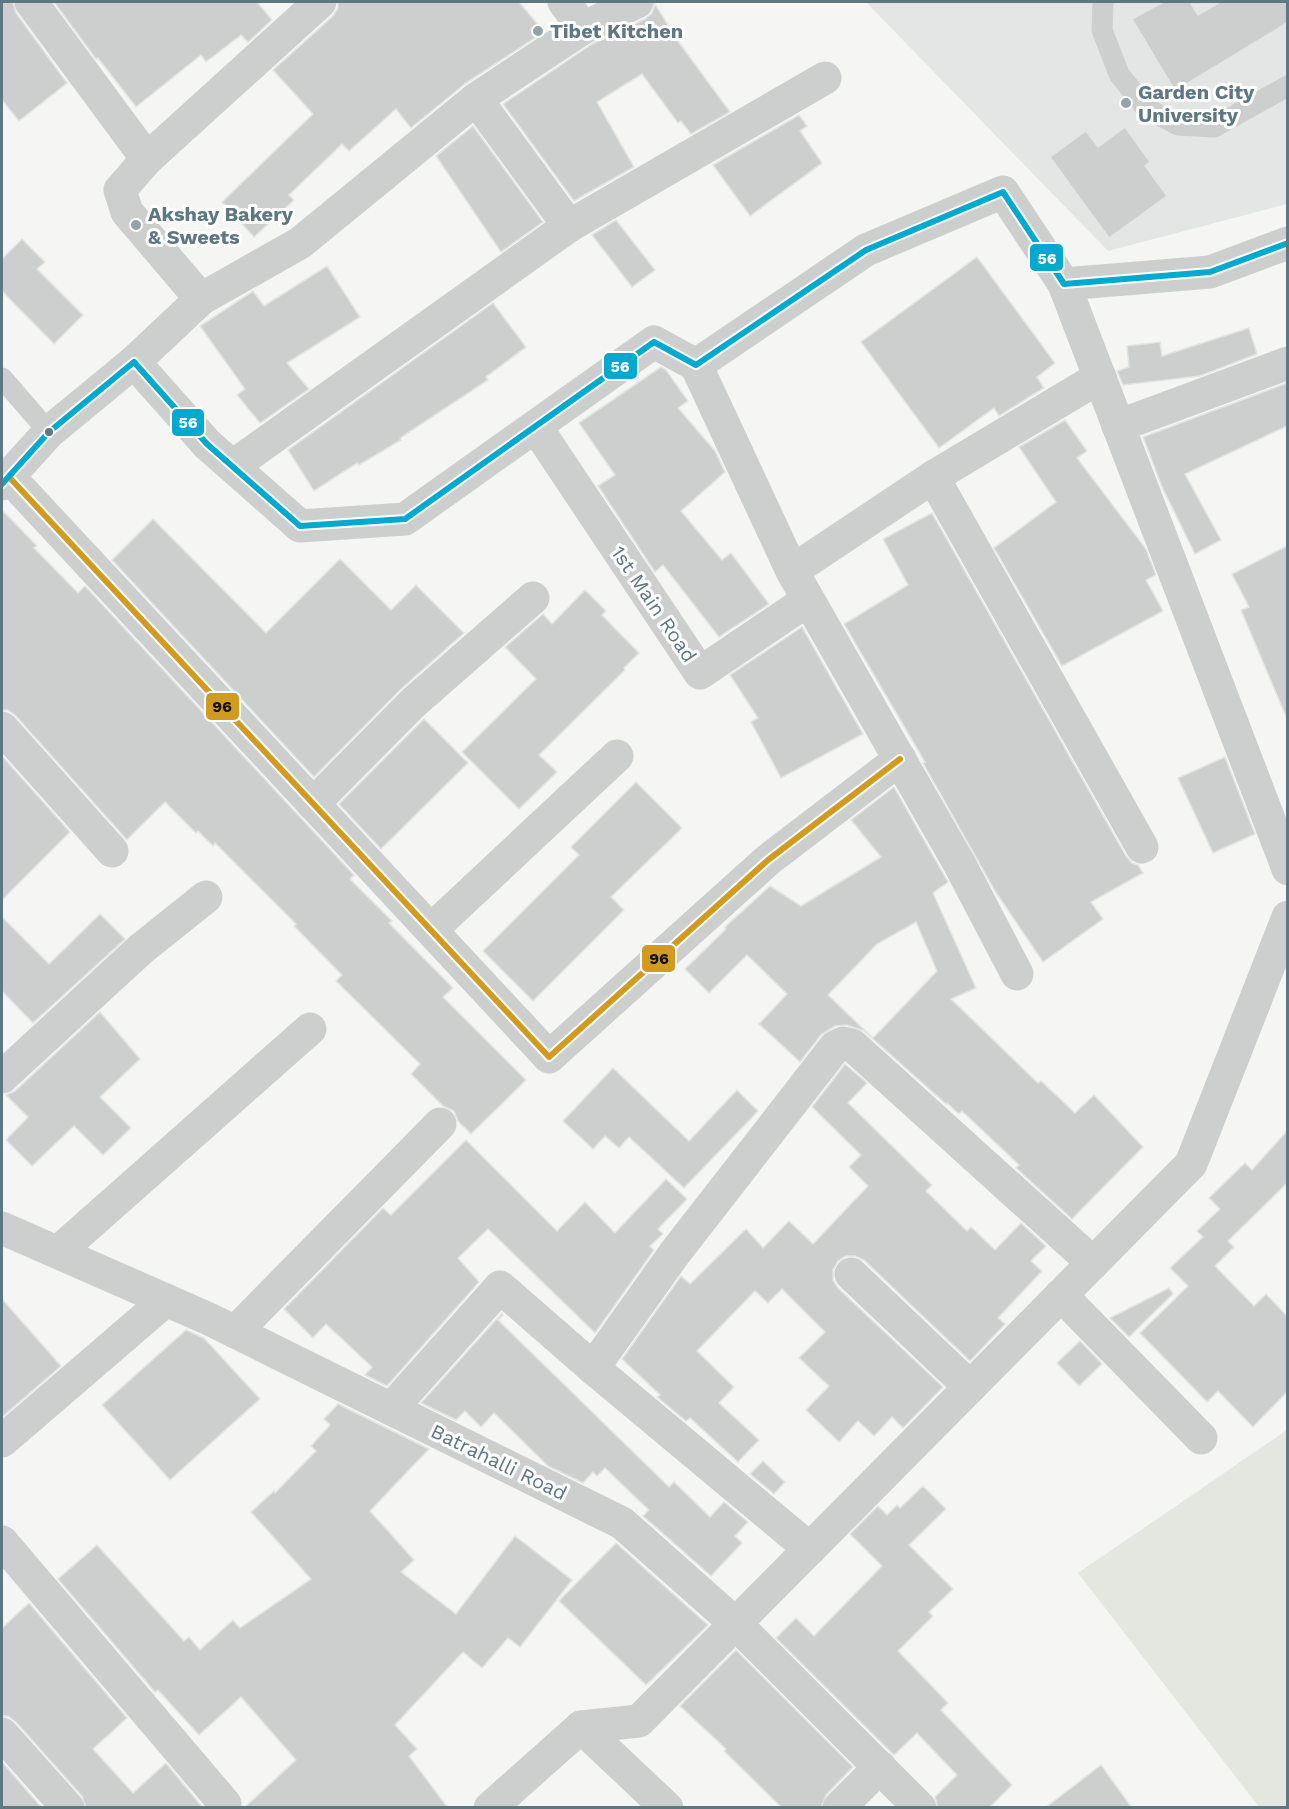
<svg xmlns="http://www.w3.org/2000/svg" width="1289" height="1809" viewBox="0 0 1289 1809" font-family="'Work Sans',sans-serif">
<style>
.built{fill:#e4e6e6}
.green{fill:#e4e7e0}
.building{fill:#cdcfcf;stroke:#e4e4e3;stroke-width:1.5;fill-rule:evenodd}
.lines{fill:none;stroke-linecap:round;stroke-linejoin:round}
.service{stroke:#cdcece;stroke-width:21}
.minor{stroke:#cdcece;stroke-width:33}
.tertiary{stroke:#cdcece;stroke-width:33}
.bus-1-casing{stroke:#fff;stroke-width:10}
.bus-2-casing{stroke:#fff;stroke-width:10}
.bus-1{stroke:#d19a20;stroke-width:6}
.bus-2{stroke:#00a9ce;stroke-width:6}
.poi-dot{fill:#93a3a8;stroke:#fff;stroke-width:2}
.bus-dot{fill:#5e7780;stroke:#fff;stroke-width:2}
.labels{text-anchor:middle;stroke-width:6;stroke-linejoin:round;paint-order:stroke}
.poi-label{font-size:20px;font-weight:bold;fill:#5e7780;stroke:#fff;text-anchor:start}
.street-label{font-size:20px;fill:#5e7780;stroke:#fff}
.line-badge{stroke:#fff;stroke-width:2}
.badge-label{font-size:16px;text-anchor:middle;font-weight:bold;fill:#fff}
.pale-badge-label{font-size:16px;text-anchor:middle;font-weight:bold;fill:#111}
</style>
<rect width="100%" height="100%" fill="#f5f5f3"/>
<polygon class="built" points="866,2 1287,2 1287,204 1108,251"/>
<polygon class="green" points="1287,1430 1287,1807 1259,1807 1078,1573"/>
<g class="building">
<polygon points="2,2 13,2 16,13 67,83 19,121 2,100"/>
<polygon points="54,2 257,2 272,20 248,42 241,35 206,62 201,55 136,107 98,58 96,59"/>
<polygon points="338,2 519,2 544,32 466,83 411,128 396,109 349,151 342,144 289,195 294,200 254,237 222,202 313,114 273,70 333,16 338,8"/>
<polygon points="1163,2 1190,2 1198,15 1220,2 1287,2 1287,23 1175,91 1132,19"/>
<polygon points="655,4 678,41 730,112 691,134 681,121 678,123 642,74 597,102 634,167 574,201 503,104 592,44 645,19 652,13"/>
<polygon points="799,115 807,126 800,131 822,163 750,216 713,165"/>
<polygon points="473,126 543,222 501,252 436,156"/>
<polygon points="1125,127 1150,162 1145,166 1167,196 1109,238 1050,157 1086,131 1098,147"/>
<polygon points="616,220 655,270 632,287 592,235"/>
<polygon points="22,239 45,262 37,269 83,315 54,344 2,291 2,259"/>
<polygon points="977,257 1055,363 1037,377 1044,388 999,416 994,408 939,448 861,342"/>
<polygon points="327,266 360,317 287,363 309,389 260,423 237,395 245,389 200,326 253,291 264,306"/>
<polygon points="493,303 526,347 486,377 488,380 400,438 401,440 359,465 357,463 314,491 288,450"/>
<polygon points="1249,328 1257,354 1200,376 1123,385 1117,371 1129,367 1127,346 1160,342 1162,356"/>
<polygon points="661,367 666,370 688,401 678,408 715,451 725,472 681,511 722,560 731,553 769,604 719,637 663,565 655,572 598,486 615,475 579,423"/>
<polygon points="1287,383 1287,426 1185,474 1221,540 1195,554 1162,487 1143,437"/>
<polygon points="1065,420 1087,451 1077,458 1146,549 1156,575 1146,580 1163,611 1062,666 994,548 1056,502 1019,447"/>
<polygon points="2,510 37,546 34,548 78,593 85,586 354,875 350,879 392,921 389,923 453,988 443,997 526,1080 471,1134 458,1121 454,1111 443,1106 411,1074 420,1064 336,981 342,975 294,926 296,924 215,843 213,846 198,831 196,833 165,802 127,840 16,716 8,710 2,710"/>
<polygon points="932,513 1126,856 1132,863 1138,865 1143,873 1091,902 1103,919 1043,962 995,891 923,763 925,762 844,624 908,585 883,539"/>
<polygon points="153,519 266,633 340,559 391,610 416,585 464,633 400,690 314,777 112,560"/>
<polygon points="1287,546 1287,719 1241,610 1249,607 1232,574"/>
<polygon points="585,590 606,611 602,615 639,653 624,668 625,670 539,755 557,772 519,809 462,752 536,679 505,647 543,614 552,624"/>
<polygon points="802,627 863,734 781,778 751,722 758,718 730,675"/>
<polygon points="424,719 468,763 381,849 339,804"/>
<polygon points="2,756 70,832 2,900"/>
<polygon points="1225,757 1255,834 1213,853 1178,778"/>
<polygon points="636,782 682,828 611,897 624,910 533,1001 483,951 579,855 571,847"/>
<path d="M894,787L948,882L933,893L976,988L951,999L1038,1083L1041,1081L1075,1113L1094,1095L1143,1147L1072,1219L1016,1168L1019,1165L962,1111L959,1114L947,1103L946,1104L864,1031L847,1025L835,1026L821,1035L800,1062L759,1024L787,994L747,955L709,993L685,969L726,929L725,927L770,886L801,906L881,857L851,820ZM916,922L937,971L873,1038L828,995L877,944Z"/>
<polygon points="100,914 125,939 33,1023 2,991 2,917 49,964"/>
<polygon points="100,1012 140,1059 100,1097 131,1128 103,1155 74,1126 32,1166 6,1140 28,1117 6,1095 15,1091"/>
<polygon points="845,1064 867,1083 848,1103 932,1185 926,1191 967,1231 971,1227 995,1250 1021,1223 1046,1246 1031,1261 1042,1271 998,1318 1005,1324 970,1361 864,1260 855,1256 846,1256 838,1261 833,1270 833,1280 838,1288 943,1387 903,1428 892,1417 874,1436 858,1421 839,1442 806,1410 829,1386 799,1358 825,1332 782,1289 768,1303 755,1291 697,1351 734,1387 719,1403 759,1440 738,1462 690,1418 686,1421 657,1397 660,1395 622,1359 681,1276 690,1284 746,1229 763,1248 789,1221 813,1244 868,1186 849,1167 861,1155 812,1107"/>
<polygon points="613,1068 689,1141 737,1090 758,1111 684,1188 629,1137 619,1148 605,1136 593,1149 563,1121"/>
<polygon points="1287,1131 1287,1183 1228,1241 1234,1247 1215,1266 1254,1306 1266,1294 1287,1316 1287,1392 1253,1427 1218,1391 1207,1402 1140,1333 1188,1286 1170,1268 1203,1237 1197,1231 1220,1209 1209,1198 1245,1163 1252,1170"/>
<polygon points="466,1140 557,1231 585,1202 615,1233 666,1179 687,1199 658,1229 663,1234 650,1246 654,1250 595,1333 488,1229 458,1258 479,1282 387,1386 365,1375 372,1367 326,1324 313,1338 284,1309 383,1208 391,1215"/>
<polygon points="1169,1288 1173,1294 1129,1337 1110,1318"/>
<polygon points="2,1299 61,1366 2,1417"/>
<polygon points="502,1313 503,1315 498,1320 669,1487 674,1482 710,1517 724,1502 748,1522 735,1536 742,1543 711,1576 643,1516 649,1510 605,1468 597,1476 593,1472 583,1483 548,1466 494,1413 481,1427 465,1411 456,1420 421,1403"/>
<polygon points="186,1330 204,1338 260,1399 170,1480 102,1405"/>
<polygon points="1080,1341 1102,1364 1079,1386 1057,1363"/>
<polygon points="338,1404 429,1449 370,1511 414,1560 401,1572 456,1614 515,1536 572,1580 520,1647 508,1638 482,1668 463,1652 395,1725 417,1749 409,1756 448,1808 244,1808 296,1760 241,1697 199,1735 158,1690 155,1692 58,1579 97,1545 184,1641 189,1637 200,1650 233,1620 240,1628 311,1579 251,1512 274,1491 275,1493 316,1451 311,1446 330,1425 324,1419"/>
<polygon points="763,1461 785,1482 774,1494 750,1474"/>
<polygon points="923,1486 946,1509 909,1545 953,1589 929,1612 933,1616 898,1651 948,1703 941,1710 1012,1785 989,1808 938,1808 935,1797 957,1775 917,1733 894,1755 776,1638 796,1618 814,1636 882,1566 850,1534 878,1506 887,1515 897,1505 900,1508"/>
<polygon points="616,1543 708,1625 646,1685 559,1601"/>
<polygon points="29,1603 127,1718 93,1749 133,1793 166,1763 203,1808 86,1808 82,1796 16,1722 8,1716 2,1716 2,1628"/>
<polygon points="736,1650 853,1767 826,1795 821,1808 782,1808 724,1751 726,1749 680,1706"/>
<polygon points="2,1762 42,1808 2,1808"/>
<polygon points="1101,1765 1132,1808 1045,1808"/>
</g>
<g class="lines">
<g class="service">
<polyline points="1103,2 1102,30 1119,74 1146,108 1178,125 1214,127 1288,86"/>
<polyline points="2,378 49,432"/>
</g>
<g class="minor">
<polyline points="31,2 147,159"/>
<polyline points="583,28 637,2"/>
<polyline points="476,99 569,226"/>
<polyline points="1064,284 1288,869"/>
<polyline points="201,299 300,243 476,99 583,28 564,2"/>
<polyline points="134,362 201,299 127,212 120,190 147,159 320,2"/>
<polyline points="696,365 792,571 960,865 1017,974"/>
<polyline points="1118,426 1288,363"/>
<polyline points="536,427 700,673 808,600"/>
<polyline points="233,466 569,226 825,78"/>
<polyline points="9,477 549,1057 768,860 900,759"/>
<polyline points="933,477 1100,377"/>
<polyline points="792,571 933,477 1142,847"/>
<polyline points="2,728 112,851"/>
<polyline points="313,804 413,703 533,598"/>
<polyline points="431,930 617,756"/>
<polyline points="2,1077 141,949 206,897"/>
<polyline points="2,1228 209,1319 622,1523 737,1625 920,1808"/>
<polyline points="58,1252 310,1029"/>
<polyline points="851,1274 970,1387"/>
<polyline points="1061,1295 1201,1438"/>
<polyline points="235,1332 440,1124"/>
<polyline points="593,1368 674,1254 835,1047 843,1043 852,1045 1093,1263"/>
<polyline points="391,1409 500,1287 593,1368 810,1549"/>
<polyline points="2,1441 166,1300"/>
<polyline points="2,1542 225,1804"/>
<polyline points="581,1727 667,1808"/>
<polyline points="2,1734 68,1808"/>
<polyline points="490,1808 581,1727 639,1721 1191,1164 1288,917"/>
<polyline points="839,1808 880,1767"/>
</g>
<polyline class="tertiary" points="2,484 49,432 134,362 207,444 300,526 405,519 654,342 696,365 866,250 1003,192 1064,284 1210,272 1288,243"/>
<defs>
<polyline id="bus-1" points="9,477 549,1057 768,860 900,759"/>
<polyline id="bus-2" points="2,484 49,432 134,362 207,444 300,526 405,519 654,342 696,365 866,250 1003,192 1064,284 1210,272 1288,243"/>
</defs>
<use href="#bus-1" class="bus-1-casing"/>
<use href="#bus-2" class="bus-2-casing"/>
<use href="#bus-1" class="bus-1"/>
<use href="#bus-2" class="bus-2"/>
</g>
<g class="poi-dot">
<circle cx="538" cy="31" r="6"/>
<circle cx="1126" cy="103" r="6"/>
<circle cx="136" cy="225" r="6"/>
</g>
<circle class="bus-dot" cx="49" cy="432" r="5"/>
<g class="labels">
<g class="poi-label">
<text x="550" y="38">Tibet Kitchen</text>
<text x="1138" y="99">Garden City<tspan x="1138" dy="23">University</tspan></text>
<text x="148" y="221">Akshay Bakery<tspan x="148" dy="23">&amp; Sweets</tspan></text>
</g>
<g class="street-label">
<text transform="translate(654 604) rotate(56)" y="7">1st Main Road</text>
<text transform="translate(499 1462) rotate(26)" y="7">Batrahalli Road</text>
</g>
</g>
<g class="line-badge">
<rect x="1029" y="243" width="35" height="29" rx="6" fill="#00a9ce"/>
<rect x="603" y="352" width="35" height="28" rx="6" fill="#00a9ce"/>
<rect x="171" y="408" width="34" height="29" rx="6" fill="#00a9ce"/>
<rect x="205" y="692" width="35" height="29" rx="6" fill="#d19a20"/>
<rect x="641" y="944" width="35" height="29" rx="6" fill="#d19a20"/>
</g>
<g class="badge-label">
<text x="1047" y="264">56</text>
<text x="620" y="372">56</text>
<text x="188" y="428">56</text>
</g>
<g class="pale-badge-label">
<text x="222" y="712">96</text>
<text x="659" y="964">96</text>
</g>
<rect width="1289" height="1809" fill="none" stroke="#5e7780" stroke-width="6"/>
</svg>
